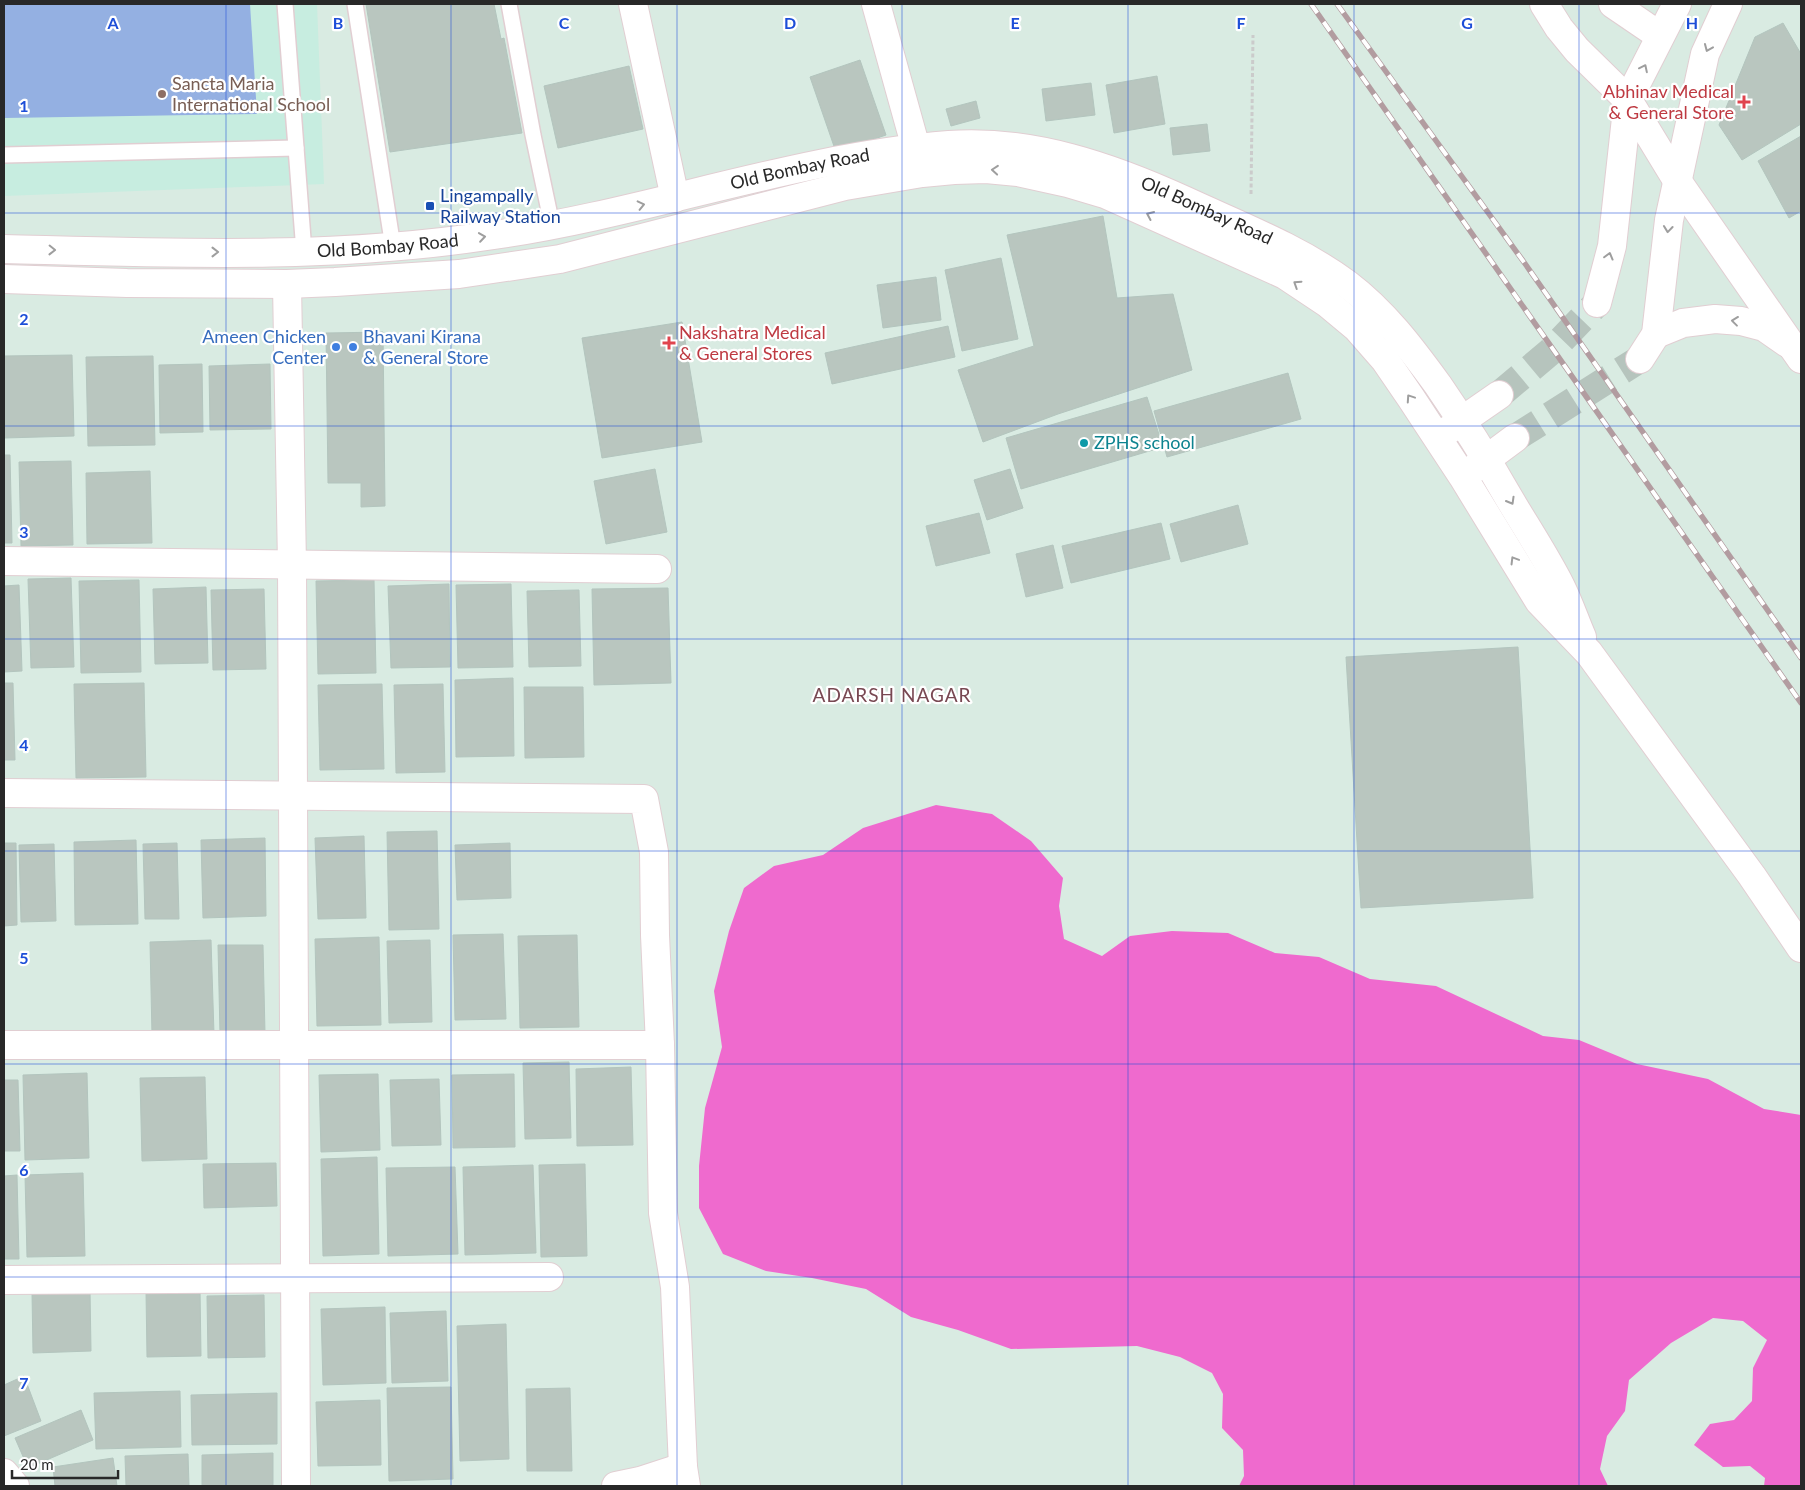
<svg xmlns="http://www.w3.org/2000/svg" width="1805" height="1490" viewBox="0 0 1805 1490" font-family="Lato,sans-serif">
<style>
.education{fill:#c7ede0}
.green{fill:#94b0e2}
.water{fill:#ef6ace}
.building{fill:#b9c6bf;stroke:#b3c5be}
.lines{fill:none;stroke-linecap:round;stroke-linejoin:round}
.secondary-tunnel{stroke:#b6c4bd;stroke-width:28;stroke-dasharray:28 14;stroke-linecap:butt}
.lane-casing{stroke:#e1ced2;stroke-width:18}
.street-casing{stroke:#e1ced2;stroke-width:30}
.secondary-casing{stroke:#e1ced2;stroke-width:30}
.path{stroke:#cbcbcb;stroke-width:3;stroke-dasharray:4 2.5;stroke-linecap:butt}
.lane{stroke:#fff;stroke-width:15}
.street{stroke:#fff;stroke-width:28}
.secondary{stroke:#fff;stroke-width:28}
.rail-casing{stroke:#b29ca0;stroke-width:5.5}
.rail{stroke:#fff;stroke-width:4;stroke-dasharray:11;stroke-linecap:butt}
.oneway{stroke:#9e9e9e}
.grid{fill:none;stroke:#1d4ed8;stroke-width:1;stroke-opacity:0.55}
.education-dot{fill:#8d6e63;stroke:#fff;stroke-width:2}
.health-dot{fill:#e0444e;stroke:#fff;stroke-width:2}
.transit-dot{fill:#1a4fb4;stroke:#fff;stroke-width:2}
.shop-dot{fill:#3f7fe0;stroke:#fff;stroke-width:2}
.culture-dot{fill:#0f9aa8;stroke:#fff;stroke-width:2}
.labels{text-anchor:middle;stroke-width:4.5;stroke-linejoin:round;paint-order:stroke}
.education-label{font-size:18px;fill:#785e54;stroke:#fff;text-anchor:start}
.health-label{font-size:18px;fill:#be3a42;stroke:#fff;text-anchor:end}
.street-label{font-size:18px;fill:#282828;stroke:#fff}
.transit-label{font-size:18px;fill:#164399;stroke:#fff;text-anchor:start}
.shop-label{font-size:18px;fill:#366cbe;stroke:#fff;text-anchor:end}
.culture-label{font-size:18px;fill:#0d838f;stroke:#fff;text-anchor:start}
.neighbourhood-label{font-size:19px;letter-spacing:1px;fill:#784852;stroke:#fff}
.grid-label{font-size:16px;text-anchor:middle;font-weight:bold;fill:#1d4ed8;stroke:#fff;stroke-width:4.5;stroke-linejoin:round;paint-order:stroke}
</style>
<rect width="100%" height="100%" fill="#d9ebe2"/>
<polygon class="education" points="4,4 317,4 324,184 4,196"/>
<polygon class="green" points="4,4 250,4 257,114 4,118"/>
<polygon class="water" points="936,805 992,814 1031,841 1063,878 1059,906 1064,939 1102,956 1130,936 1172,931 1228,933 1275,953 1319,957 1370,979 1436,986 1543,1036 1579,1040 1637,1064 1708,1079 1764,1109 1801,1115 1801,1486 1764,1486 1765,1478 1750,1466 1723,1467 1694,1445 1710,1424 1734,1420 1752,1401 1753,1368 1767,1340 1743,1321 1713,1318 1671,1343 1629,1380 1625,1411 1607,1436 1600,1469 1608,1486 1239,1486 1244,1476 1243,1450 1222,1428 1223,1394 1212,1373 1180,1357 1137,1346 1011,1349 958,1330 911,1317 866,1289 812,1278 766,1271 723,1254 699,1208 699,1166 705,1108 722,1047 714,991 729,931 744,888 774,866 823,855 863,828"/>
<g class="building">
<polygon points="366,4 494,4 501,39 504,38 522,133 390,152"/>
<polygon points="1783,23 1801,54 1801,124 1742,160 1719,125 1755,37"/>
<polygon points="860,60 886,135 836,152 810,77"/>
<polygon points="629,66 643,129 558,148 544,86"/>
<polygon points="1157,76 1165,124 1114,133 1106,85"/>
<polygon points="1091,83 1095,115 1046,121 1042,89"/>
<polygon points="976,101 980,118 951,126 946,109"/>
<polygon points="1207,124 1210,151 1173,155 1170,128"/>
<polygon points="1801,136 1801,211 1789,218 1758,161"/>
<polygon points="1103,216 1117,298 1173,294 1192,370 1058,414 983,442 958,370 1034,346 1007,235"/>
<polygon points="1001,258 1018,339 962,351 945,270"/>
<polygon points="936,277 941,320 883,328 877,285"/>
<polygon points="682,322 702,442 602,458 582,338"/>
<polygon points="948,326 955,357 832,384 825,353"/>
<polygon points="383,332 385,506 361,507 361,483 328,483 326,333"/>
<polygon points="72,355 74,436 4,438 4,356"/>
<polygon points="153,356 155,445 88,446 86,357"/>
<polygon points="202,364 203,432 160,433 159,365"/>
<polygon points="270,364 271,429 210,430 209,366"/>
<polygon points="1288,373 1301,419 1167,457 1154,411"/>
<polygon points="1147,397 1163,447 1021,489 1006,438"/>
<polygon points="4,455 10,455 12,543 4,543"/>
<polygon points="71,461 73,545 21,546 19,462"/>
<polygon points="655,469 667,532 606,544 594,481"/>
<polygon points="1010,469 1023,508 987,520 974,480"/>
<polygon points="150,471 152,543 87,544 86,473"/>
<polygon points="1238,505 1248,544 1181,562 1170,524"/>
<polygon points="979,513 990,553 936,566 926,526"/>
<polygon points="1161,523 1170,559 1071,583 1062,546"/>
<polygon points="1053,545 1063,588 1026,597 1016,554"/>
<polygon points="71,578 74,667 31,668 28,579"/>
<polygon points="139,580 141,672 81,673 79,581"/>
<polygon points="374,580 376,673 318,674 316,581"/>
<polygon points="449,584 450,667 391,668 388,586"/>
<polygon points="511,584 513,667 458,668 456,585"/>
<polygon points="19,585 22,671 4,672 4,586"/>
<polygon points="206,587 208,663 155,664 153,589"/>
<polygon points="668,588 671,683 594,685 592,589"/>
<polygon points="264,589 266,669 213,670 211,590"/>
<polygon points="579,590 581,666 529,667 527,591"/>
<polygon points="1518,647 1533,898 1361,908 1346,657"/>
<polygon points="513,678 514,756 456,757 455,680"/>
<polygon points="4,683 13,683 15,760 4,760"/>
<polygon points="144,683 146,777 76,778 74,684"/>
<polygon points="382,684 384,769 320,770 318,685"/>
<polygon points="443,684 445,772 396,773 394,685"/>
<polygon points="524,687 583,687 584,757 525,758"/>
<polygon points="437,831 439,929 389,930 387,832"/>
<polygon points="364,836 366,918 318,919 315,838"/>
<polygon points="265,838 266,916 203,918 201,840"/>
<polygon points="136,840 138,924 75,925 74,842"/>
<polygon points="4,843 16,843 17,925 4,926"/>
<polygon points="177,843 179,919 145,919 143,844"/>
<polygon points="510,843 511,898 457,900 455,845"/>
<polygon points="54,844 56,921 21,922 19,845"/>
<polygon points="503,934 506,1019 455,1020 453,935"/>
<polygon points="577,935 579,1027 520,1028 518,936"/>
<polygon points="379,937 381,1025 317,1026 315,939"/>
<polygon points="211,940 214,1034 152,1035 150,942"/>
<polygon points="430,940 432,1022 389,1023 387,941"/>
<polygon points="218,945 263,945 265,1033 220,1034"/>
<polygon points="569,1062 571,1138 525,1139 523,1063"/>
<polygon points="631,1067 633,1145 577,1146 576,1069"/>
<polygon points="87,1073 89,1158 25,1160 23,1075"/>
<polygon points="378,1074 380,1150 321,1152 319,1075"/>
<polygon points="514,1074 515,1147 453,1148 452,1075"/>
<polygon points="205,1077 207,1159 142,1161 140,1078"/>
<polygon points="439,1079 441,1145 392,1146 390,1080"/>
<polygon points="4,1080 18,1080 20,1151 4,1151"/>
<polygon points="377,1157 379,1254 323,1256 321,1159"/>
<polygon points="276,1163 277,1206 204,1208 203,1164"/>
<polygon points="585,1164 587,1256 541,1257 539,1165"/>
<polygon points="533,1165 536,1253 465,1255 463,1167"/>
<polygon points="455,1167 458,1254 388,1256 386,1168"/>
<polygon points="83,1173 85,1256 27,1257 25,1175"/>
<polygon points="17,1175 19,1259 4,1259 4,1176"/>
<polygon points="200,1290 201,1356 147,1357 146,1291"/>
<polygon points="90,1291 91,1351 33,1353 32,1292"/>
<polygon points="264,1295 265,1357 208,1358 207,1296"/>
<polygon points="385,1307 386,1383 323,1385 321,1309"/>
<polygon points="446,1311 448,1381 392,1383 390,1313"/>
<polygon points="506,1324 509,1459 460,1461 457,1326"/>
<polygon points="24,1376 41,1421 4,1436 4,1385"/>
<polygon points="451,1387 453,1479 389,1481 387,1388"/>
<polygon points="570,1388 572,1471 527,1471 526,1389"/>
<polygon points="180,1391 181,1447 96,1449 94,1393"/>
<polygon points="277,1393 277,1444 192,1445 191,1395"/>
<polygon points="380,1400 381,1465 318,1466 316,1402"/>
<polygon points="81,1410 93,1440 28,1468 15,1438"/>
<polygon points="273,1453 273,1486 202,1486 202,1455"/>
<polygon points="188,1454 189,1486 126,1486 125,1456"/>
<polygon points="113,1458 117,1486 55,1486 53,1467"/>
</g>
<g class="lines">
<g class="secondary-tunnel">
<polyline points="1499,395 1550,352 1597,303"/>
<polyline points="1515,438 1640,359"/>
</g>
<defs>
<g id="lane">
<polyline points="285,4 304,252"/>
<polyline points="355,4 393,247"/>
<polyline points="509,4 533,135 552,225"/>
<polyline points="4,155 296,148"/>
</g>
<g id="street">
<polyline points="633,4 675,198"/>
<polyline points="876,4 916,148"/>
<polyline points="287,284 292,565 296,1486"/>
<polyline points="4,561 657,569"/>
<polyline points="4,793 644,799 654,852 655,935 660,1045 663,1213 675,1287 683,1467"/>
<polyline points="4,1045 660,1045"/>
<polyline points="4,1280 549,1277"/>
<polyline points="4,1473 15,1486"/>
<polyline points="616,1486 640,1481 683,1467 686,1486"/>
</g>
<g id="secondary">
<polyline points="1544,4 1559,28 1577,50 1628,100 1678,182 1801,359"/>
<polyline points="1613,4 1660,36"/>
<path id="s1" d="M4,249C167,253 332,260 494,235C647,213 795,157 949,145C1031,139 1112,167 1186,201C1240,226 1298,248 1347,284C1384,312 1411,348 1438,385C1462,420 1485,456 1506,493C1524,524 1545,555 1561,587C1569,603 1575,621 1582,637"/>
<polyline points="4,279 127,283 287,284 335,282 459,274 560,259 845,186 922,173 954,170 986,169 1018,172 1068,183 1105,194 1285,275 1327,303 1357,328 1385,360 1411,398 1463,477 1539,601 1589,653 1752,876 1801,948"/>
<polyline points="1597,303 1612,246 1628,100 1677,4"/>
<polyline points="1656,334 1683,323 1715,319 1741,321 1764,327 1787,343"/>
<polyline points="1640,359 1656,334 1669,220 1705,54 1728,4"/>
<polyline points="1447,431 1499,395"/>
<polyline points="1472,470 1515,438"/>
</g>
</defs>
<use href="#lane" class="lane-casing"/>
<use href="#street" class="street-casing"/>
<use href="#secondary" class="secondary-casing"/>
<polyline class="path" points="1251,194 1253,35"/>
<use href="#lane" class="lane"/>
<use href="#street" class="street"/>
<use href="#secondary" class="secondary"/>
<defs>
<g id="rail">
<polyline points="1311,4 1801,703"/>
<polyline points="1337,4 1526,265 1801,658"/>
</g>
</defs>
<use href="#rail" class="rail-casing"/>
<use href="#rail" class="rail"/>
</g>
<defs><path id="oneway-chevron" d="M-2-3.5L2.5 0L-2 3.5" fill="none" stroke-width="1.6" stroke-linecap="round" stroke-linejoin="round" transform="scale(1.25)"/></defs>
<g class="oneway">
<use href="#oneway-chevron" transform="translate(1708 48) rotate(113)"/>
<use href="#oneway-chevron" transform="translate(1644 68) rotate(-64)"/>
<use href="#oneway-chevron" transform="translate(995 170) rotate(-175)"/>
<use href="#oneway-chevron" transform="translate(641 205) rotate(-13)"/>
<use href="#oneway-chevron" transform="translate(1150 215) rotate(-156)"/>
<use href="#oneway-chevron" transform="translate(1668 229) rotate(96)"/>
<use href="#oneway-chevron" transform="translate(482 237) rotate(-8)"/>
<use href="#oneway-chevron" transform="translate(52 250) rotate(1)"/>
<use href="#oneway-chevron" transform="translate(215 252)"/>
<use href="#oneway-chevron" transform="translate(1609 256) rotate(-75)"/>
<use href="#oneway-chevron" transform="translate(1297 284) rotate(-147)"/>
<use href="#oneway-chevron" transform="translate(1735 321) rotate(-173)"/>
<use href="#oneway-chevron" transform="translate(1410 398) rotate(-124)"/>
<use href="#oneway-chevron" transform="translate(1511 501) rotate(60)"/>
<use href="#oneway-chevron" transform="translate(1514 560) rotate(-121)"/>
</g>
<path class="grid" d="M226,4V1486M451,4V1486M677,4V1486M902,4V1486M1128,4V1486M1354,4V1486M1579,4V1486M4,213H1801M4,426H1801M4,639H1801M4,851H1801M4,1064H1801M4,1277H1801"/>
<circle class="education-dot" cx="162" cy="94" r="5"/>
<g class="health-dot">
<path d="M1741.5 94.5h5v5h5v5h-5v5h-5v-5h-5v-5h5z"/>
<path d="M666.5 335.5h5v5h5v5h-5v5h-5v-5h-5v-5h5z"/>
</g>
<rect class="transit-dot" x="425" y="201" width="10" height="10" rx="2.5"/>
<g class="shop-dot">
<circle cx="336" cy="347" r="5"/>
<circle cx="353" cy="347" r="5"/>
</g>
<circle class="culture-dot" cx="1084" cy="443" r="5"/>
<g class="labels">
<g class="education-label">
<text x="172" y="90">Sancta Maria<tspan x="172" dy="21">International School</tspan></text>
</g>
<g class="health-label">
<text x="1734" y="98">Abhinav Medical<tspan x="1734" dy="21">&amp; General Store</tspan></text>
<text x="679" y="339" text-anchor="start">Nakshatra Medical<tspan x="679" dy="21">&amp; General Stores</tspan></text>
</g>
<g class="street-label">
<text dy="6" stroke="none"><textPath href="#s1" startOffset="804">Old Bombay Road</textPath></text>
<text dy="6" stroke="none"><textPath href="#s1" startOffset="1224">Old Bombay Road</textPath></text>
<text dy="6" stroke="none"><textPath href="#s1" startOffset="384">Old Bombay Road</textPath></text>
</g>
<g class="transit-label">
<text x="440" y="202">Lingampally<tspan x="440" dy="21">Railway Station</tspan></text>
</g>
<g class="shop-label">
<text x="326" y="343">Ameen Chicken<tspan x="326" dy="21">Center</tspan></text>
<text x="363" y="343" text-anchor="start">Bhavani Kirana<tspan x="363" dy="21">&amp; General Store</tspan></text>
</g>
<g class="culture-label">
<text x="1094" y="449">ZPHS school</text>
</g>
<g class="neighbourhood-label">
<text x="892" y="702">ADARSH NAGAR</text>
</g>
</g>
<g class="grid-label">
<text x="113" y="29">A</text>
<text x="338" y="29">B</text>
<text x="564" y="29">C</text>
<text x="790" y="29">D</text>
<text x="1015" y="29">E</text>
<text x="1241" y="29">F</text>
<text x="1467" y="29">G</text>
<text x="1692" y="29">H</text>
<text x="24" y="112">1</text>
<text x="24" y="325">2</text>
<text x="24" y="538">3</text>
<text x="24" y="751">4</text>
<text x="24" y="964">5</text>
<text x="24" y="1176">6</text>
<text x="24" y="1389">7</text>
</g>
<rect width="1805" height="1490" fill="none" stroke="#282828" stroke-width="10"/>
<path d="M12 1470v8h106v-8" fill="none" stroke="#282828" stroke-width="2.5"/>
<text x="20" y="1470" font-size="15" fill="#282828" stroke="#ffffff" stroke-width="4" paint-order="stroke">20 m</text>
</svg>
